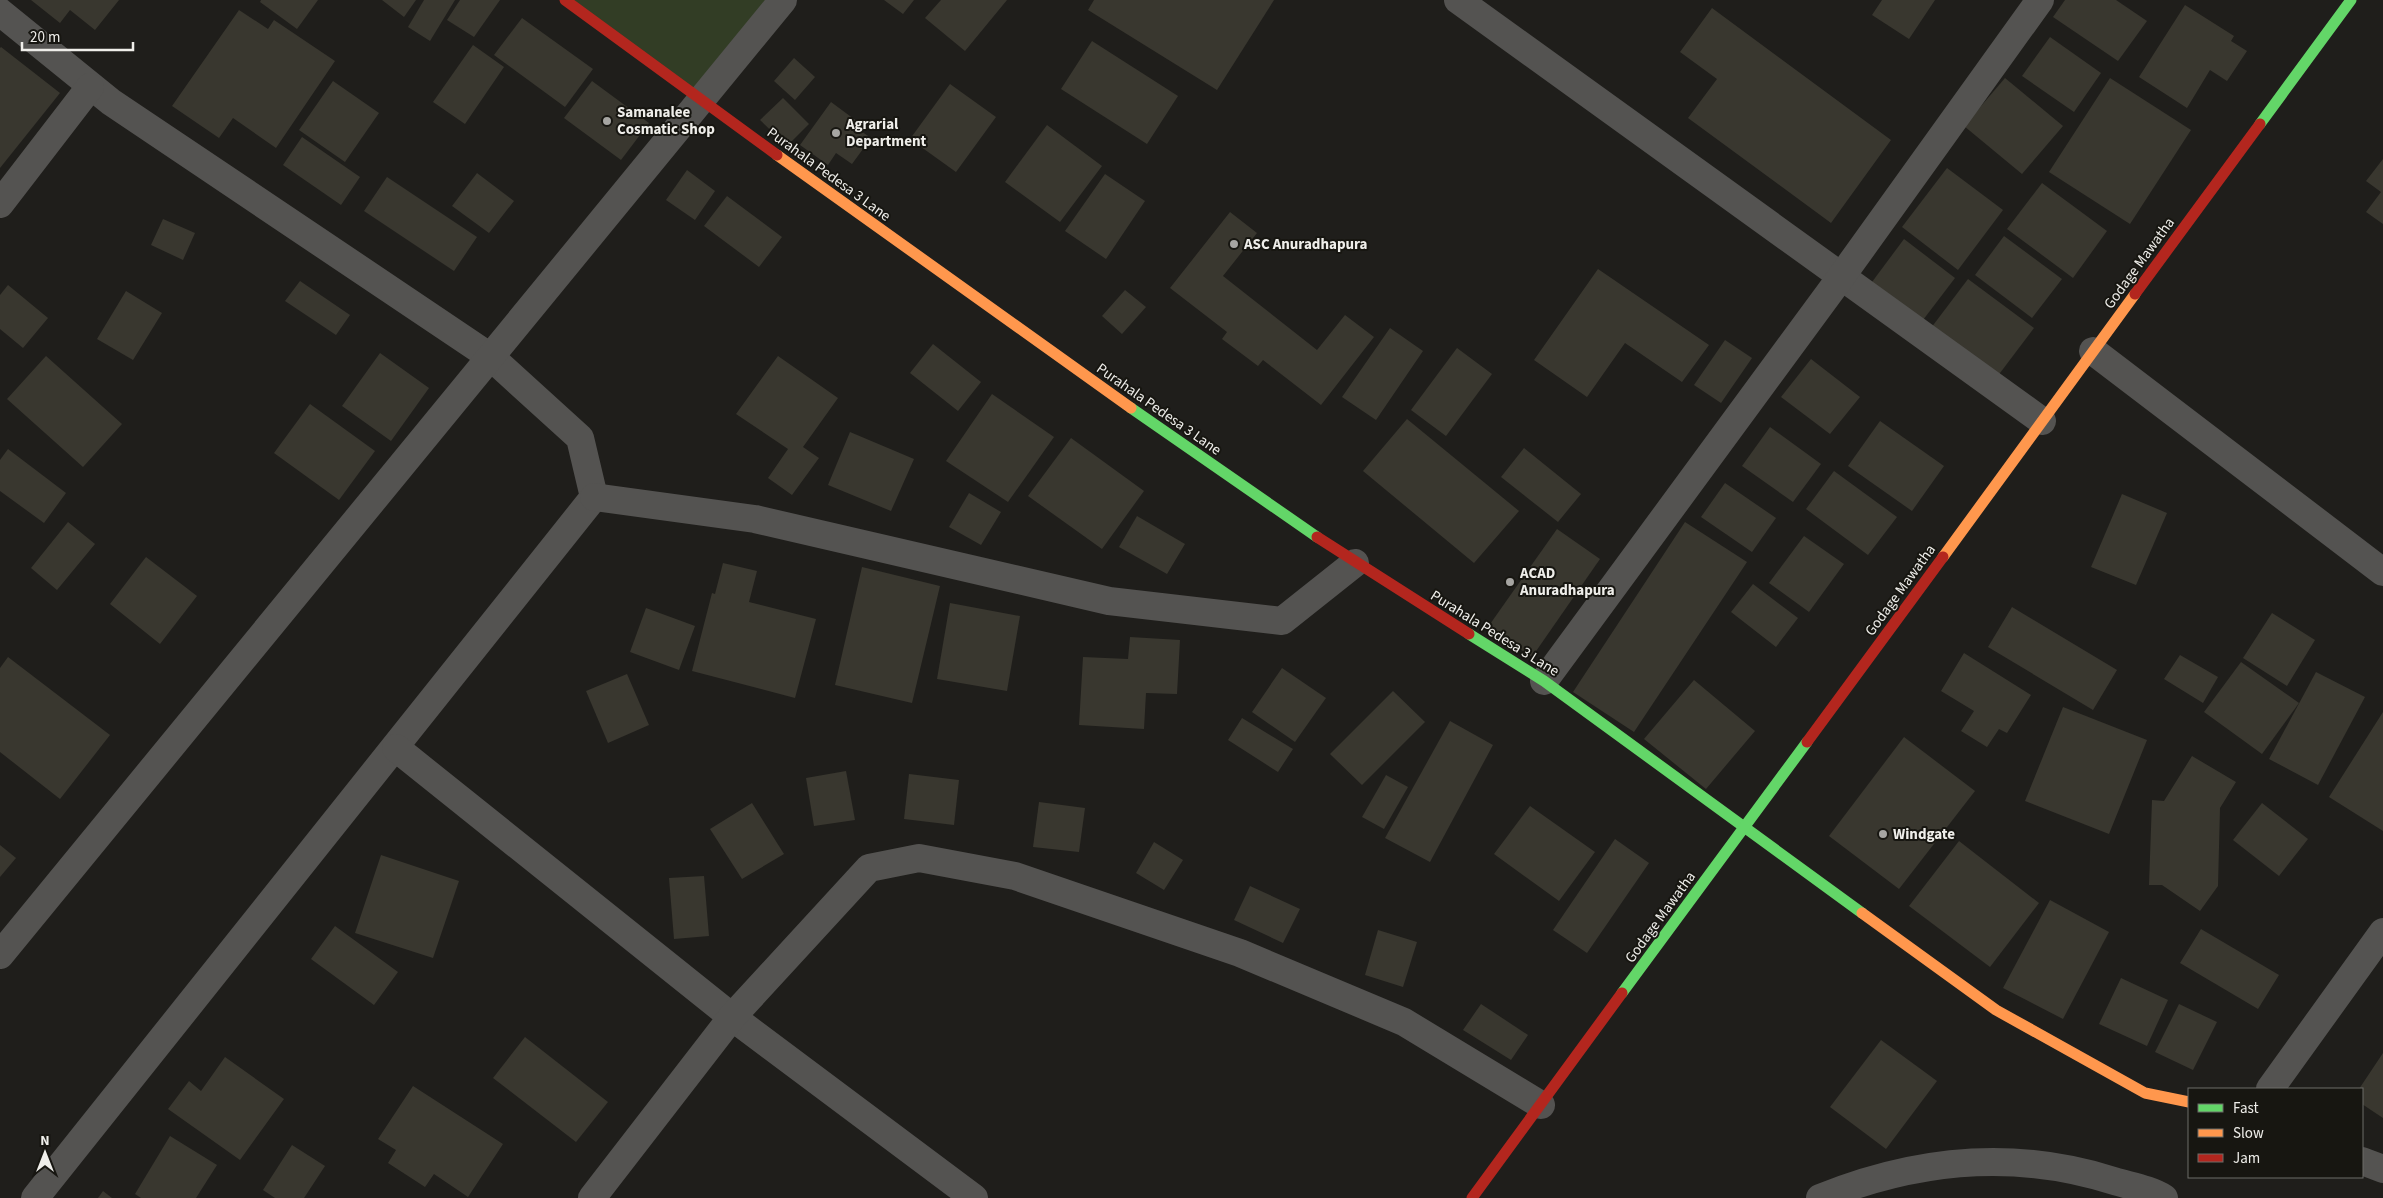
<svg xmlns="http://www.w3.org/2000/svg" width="2383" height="1198" viewBox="0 0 2383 1198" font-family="'Source Sans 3',sans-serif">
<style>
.green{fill:#323d25}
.building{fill:#39372f}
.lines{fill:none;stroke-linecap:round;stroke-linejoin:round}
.street{stroke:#545351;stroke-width:28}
.fast{stroke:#63d668;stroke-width:11}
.slow{stroke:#ff974d;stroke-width:11}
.jam{stroke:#b3261e;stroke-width:11}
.poi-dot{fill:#a6a5a2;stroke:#171611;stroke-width:2}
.labels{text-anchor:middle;stroke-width:4;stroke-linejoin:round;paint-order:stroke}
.poi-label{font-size:15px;font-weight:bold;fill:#efeeea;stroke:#171611;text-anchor:start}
.street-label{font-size:15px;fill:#efeeea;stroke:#171611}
</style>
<rect width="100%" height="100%" fill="#1f1e1b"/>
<polygon class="green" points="565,0 783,0 701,101"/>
<g class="building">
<polygon points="31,0 119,0 95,30 70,10 60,23"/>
<polygon points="261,0 318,0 297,29 260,2"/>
<polygon points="382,0 416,0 404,17"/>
<polygon points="424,0 455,0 430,41 408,27"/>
<polygon points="460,0 500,0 474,37 447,20"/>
<polygon points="884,0 914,0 903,14"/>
<polygon points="941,0 1007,0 965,51 925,18"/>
<polygon points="1094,0 1274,0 1217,90 1088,10"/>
<polygon points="1882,0 1935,0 1909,39 1872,15"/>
<polygon points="2065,0 2116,0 2147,21 2118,61 2053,17"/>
<polygon points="2185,5 2234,36 2231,41 2247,51 2227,81 2210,70 2187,108 2139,77"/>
<polygon points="1712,8 1891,140 1831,223 1688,118 1717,79 1680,52"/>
<polygon points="239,10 268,29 274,20 335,61 276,148 233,118 219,138 172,106"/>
<polygon points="522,18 593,69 565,107 494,55"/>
<polygon points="2050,37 2101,73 2074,112 2022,76"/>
<polygon points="1092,41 1178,96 1147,144 1061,89"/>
<polygon points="473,45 504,67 465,124 433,102"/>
<polygon points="1,47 60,93 0,168 0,48"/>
<polygon points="794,58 815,77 795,100 774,81"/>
<polygon points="2005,78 2063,126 2022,174 1964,126"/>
<polygon points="2110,78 2191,130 2130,224 2049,172"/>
<polygon points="333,81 379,113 345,162 299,130"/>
<polygon points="592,81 649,123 621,160 564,118"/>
<polygon points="950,84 996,117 956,172 910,139"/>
<polygon points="783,98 809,124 787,146 760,120"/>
<polygon points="831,102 858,122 855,127 871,138 852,164 836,153 828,165 800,145"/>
<polygon points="1047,125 1102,166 1060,222 1005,182"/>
<polygon points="302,137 360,177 341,205 283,165"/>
<polygon points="2383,159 2383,224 2366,212 2381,192 2366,181"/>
<polygon points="1947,168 2003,210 1958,270 1902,227"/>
<polygon points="687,170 715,191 695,220 666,200"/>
<polygon points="477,173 514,201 489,233 452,206"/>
<polygon points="1105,174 1145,201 1106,259 1065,231"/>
<polygon points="387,177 477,237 454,271 364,211"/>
<polygon points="2042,183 2107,231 2073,278 2007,229"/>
<polygon points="727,196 782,237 759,267 704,226"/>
<polygon points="1230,212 1257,233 1223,276 1317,350 1345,315 1374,337 1321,405 1263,360 1258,366 1222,339 1227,332 1170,288"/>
<polygon points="163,219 195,233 183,260 151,245"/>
<polygon points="2004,236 2062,279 2032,318 1975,275"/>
<polygon points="1904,239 1955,278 1923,320 1872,282"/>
<polygon points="1598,269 1709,345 1682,382 1625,343 1587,397 1534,360"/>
<polygon points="1968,279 2034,328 1997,377 1931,328"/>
<polygon points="300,281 350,315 336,335 285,301"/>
<polygon points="8,285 48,318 23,348 0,329 0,295"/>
<polygon points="1125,290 1146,307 1122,334 1102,316"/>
<polygon points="126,291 162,313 133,360 97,339"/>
<polygon points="1390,328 1423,351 1376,420 1342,397"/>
<polygon points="1725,340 1752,358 1721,403 1694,385"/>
<polygon points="933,344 981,382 958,411 910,373"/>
<polygon points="1457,348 1492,374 1446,436 1411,410"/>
<polygon points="380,353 429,388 391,441 342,406"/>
<polygon points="46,356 122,424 83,467 7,399"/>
<polygon points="778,356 838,398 803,447 819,458 792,495 768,478 788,449 736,414"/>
<polygon points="1811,359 1860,397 1830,434 1781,397"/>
<polygon points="992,394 1054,437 1008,502 946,461"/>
<polygon points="310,404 375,451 339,500 274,453"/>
<polygon points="1407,419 1519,511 1474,563 1363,471"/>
<polygon points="1880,421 1944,466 1912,511 1848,466"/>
<polygon points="1770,427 1821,464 1793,502 1742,466"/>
<polygon points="850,432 914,459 891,511 828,485"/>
<polygon points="1071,438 1144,491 1102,549 1028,496"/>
<polygon points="1524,448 1581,494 1558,522 1501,477"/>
<polygon points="8,449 66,493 44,523 0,491 0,460"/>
<polygon points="1834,471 1897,517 1868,555 1806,509"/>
<polygon points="1725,483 1776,518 1752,552 1701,517"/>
<polygon points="969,493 1001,512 981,545 949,527"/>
<polygon points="2122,494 2167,513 2136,585 2091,567"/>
<polygon points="1137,516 1185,544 1167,574 1119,547"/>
<polygon points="68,522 95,544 57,590 31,568"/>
<polygon points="1685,522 1747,562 1634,732 1573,692"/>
<polygon points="1557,529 1600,559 1532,657 1488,627"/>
<polygon points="1804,536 1844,564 1809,612 1769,583"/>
<polygon points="146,557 197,596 160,644 110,604"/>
<polygon points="723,563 757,571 749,602 816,619 795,698 692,671 712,593 715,594"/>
<polygon points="862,567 940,586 912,703 835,685"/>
<polygon points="1753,584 1798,618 1776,647 1731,612"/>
<polygon points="950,603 1020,616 1007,691 937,679"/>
<polygon points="2012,607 2117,670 2093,710 1988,647"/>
<polygon points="646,608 695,626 679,670 630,652"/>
<polygon points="2272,613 2315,640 2287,686 2243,658"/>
<polygon points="1130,637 1180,640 1177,694 1146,693 1144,729 1079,725 1083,657 1128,659"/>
<polygon points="1964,653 2031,695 2007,733 1999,729 1987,747 1961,731 1974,711 1941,691"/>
<polygon points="2180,655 2218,677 2203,703 2164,679"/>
<polygon points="8,657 110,735 60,799 0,752 0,668"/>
<polygon points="2241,662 2299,703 2262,754 2204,712"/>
<polygon points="1282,668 1326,698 1295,742 1252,712"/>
<polygon points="2316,672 2365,697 2318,785 2269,759"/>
<polygon points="627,674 649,725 608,743 586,691"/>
<polygon points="1694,680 1755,731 1706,789 1644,739"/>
<polygon points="1393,691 1425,722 1362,785 1330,754"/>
<polygon points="2063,707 2147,740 2109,834 2025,801"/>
<polygon points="2383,712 2383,831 2329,797"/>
<polygon points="1242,718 1293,749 1278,772 1228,740"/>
<polygon points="1450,721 1493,745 1430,862 1385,838"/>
<polygon points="1904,737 1975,791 1899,889 1829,836"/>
<polygon points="2192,756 2236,782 2220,808 2218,886 2200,911 2162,885 2149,885 2152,800 2164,801"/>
<polygon points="846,771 855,820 814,826 806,778"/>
<polygon points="909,774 959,780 954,825 904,819"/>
<polygon points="1386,775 1408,787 1384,829 1362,817"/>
<polygon points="1039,802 1085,808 1079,852 1033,847"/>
<polygon points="752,803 784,854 742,879 710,829"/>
<polygon points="2262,803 2308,839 2279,876 2233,840"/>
<polygon points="1530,806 1595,852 1559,901 1494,854"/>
<polygon points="1615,839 1649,863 1587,953 1553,930"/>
<polygon points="1959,841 2039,903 1990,967 1909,906"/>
<polygon points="1154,842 1183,860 1164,890 1136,873"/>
<polygon points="0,845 16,858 0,877"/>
<polygon points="381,855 459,881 433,958 355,933"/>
<polygon points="704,876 709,936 674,939 669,878"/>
<polygon points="1250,886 1300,909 1283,943 1234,920"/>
<polygon points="2050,900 2109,932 2063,1019 2003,988"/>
<polygon points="335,926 398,972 374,1005 311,959"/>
<polygon points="2201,929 2279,975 2258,1009 2180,963"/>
<polygon points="1378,930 1417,942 1403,987 1365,975"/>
<polygon points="2121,978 2168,1000 2147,1046 2099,1024"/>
<polygon points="1481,1004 1528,1035 1511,1060 1463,1030"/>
<polygon points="2179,1004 2217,1022 2193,1070 2155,1052"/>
<polygon points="525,1037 608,1102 576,1142 493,1078"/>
<polygon points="1881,1040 1937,1081 1886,1149 1830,1107"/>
<polygon points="2383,1053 2383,1118 2362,1104 2362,1089 2359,1089"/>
<polygon points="225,1057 284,1099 240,1160 168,1109 189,1081 201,1091"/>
<polygon points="413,1086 503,1144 468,1197 434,1174 425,1187 388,1163 396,1150 378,1139"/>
<polygon points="170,1136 217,1165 196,1198 141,1198 135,1194"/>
<polygon points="292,1145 325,1166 304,1198 275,1198 263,1190"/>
<polygon points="103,1191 112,1198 98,1198"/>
</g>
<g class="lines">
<g class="street">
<polyline points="1458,0 2042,421"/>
<polyline points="0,12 111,102 492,358 580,438 594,497 35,1198"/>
<polyline points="0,204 90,87"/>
<polyline points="2093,351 2383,572"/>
<polyline points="594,497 755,519 1109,601 1282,621 1355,563"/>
<polyline points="1544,681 1841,277 2040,0"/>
<polyline points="396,748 732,1017 974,1198"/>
<polyline points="0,955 783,0"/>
<polyline points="2270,1089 2383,932"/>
<polyline points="2362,1161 2383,1169"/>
<polyline points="592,1198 732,1017 869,868 919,858 1015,876 1240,953 1404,1022 1541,1105"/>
<path d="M1820,1198C1916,1159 2014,1149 2114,1181C2130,1186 2150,1189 2164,1198"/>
</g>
<g class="fast">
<polyline points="2260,124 2351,0"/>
<polyline points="1131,408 1317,537"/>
<polyline points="1469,634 1544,681 1862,913"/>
<polyline points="1622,993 1807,742"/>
</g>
<g class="slow">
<polyline points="777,155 1131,408"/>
<polyline points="1943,557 2135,294"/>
<polyline points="1862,913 1996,1010 2145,1093 2189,1102"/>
</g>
<g class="jam">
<polyline points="565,0 777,155"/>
<polyline points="2135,294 2260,124"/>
<polyline points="1317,537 1469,634"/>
<polyline points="1807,742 1943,557"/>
<polyline points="1472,1198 1622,993"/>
</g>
</g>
<g class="poi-dot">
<circle cx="607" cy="121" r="5"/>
<circle cx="836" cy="133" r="5"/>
<circle cx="1234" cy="244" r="5"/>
<circle cx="1510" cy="582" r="5"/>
<circle cx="1883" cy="834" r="5"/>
</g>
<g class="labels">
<g class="poi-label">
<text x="617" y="117">Samanalee<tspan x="617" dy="17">Cosmatic Shop</tspan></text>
<text x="846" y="129">Agrarial<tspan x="846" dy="17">Department</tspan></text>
<text x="1244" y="249">ASC Anuradhapura</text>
<text x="1520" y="578">ACAD<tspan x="1520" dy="17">Anuradhapura</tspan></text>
<text x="1893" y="839">Windgate</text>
</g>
<g class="street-label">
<text transform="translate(829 174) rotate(36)" y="5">Purahala Pedesa 3 Lane</text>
<text transform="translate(2139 263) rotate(-54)" y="5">Godage Mawatha</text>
<text transform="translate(1159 409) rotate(35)" y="5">Purahala Pedesa 3 Lane</text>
<text transform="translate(1900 590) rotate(-54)" y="5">Godage Mawatha</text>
<text transform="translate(1495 633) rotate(32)" y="5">Purahala Pedesa 3 Lane</text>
<text transform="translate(1660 917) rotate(-54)" y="5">Godage Mawatha</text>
</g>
</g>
<rect x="2188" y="1088" width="175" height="90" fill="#171611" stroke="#6d6c68"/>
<rect x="2198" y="1104" width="25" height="8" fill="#63d668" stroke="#6d6c68"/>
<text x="2233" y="1113" font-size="15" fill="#efeeea">Fast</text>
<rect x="2198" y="1129" width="25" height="8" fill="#ff974d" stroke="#6d6c68"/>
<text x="2233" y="1138" font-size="15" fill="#efeeea">Slow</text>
<rect x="2198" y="1154" width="25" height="8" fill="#b3261e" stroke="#6d6c68"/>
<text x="2233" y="1163" font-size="15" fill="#efeeea">Jam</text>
<g transform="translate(45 1153)" stroke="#171611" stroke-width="4" paint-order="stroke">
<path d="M0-4L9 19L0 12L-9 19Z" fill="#efeeea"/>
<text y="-8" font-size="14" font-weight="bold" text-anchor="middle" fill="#efeeea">N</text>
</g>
<path d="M22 42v8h111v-8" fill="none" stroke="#efeeea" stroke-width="2.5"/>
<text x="30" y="42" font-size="15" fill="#efeeea" stroke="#171611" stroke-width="4" paint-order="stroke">20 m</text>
</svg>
